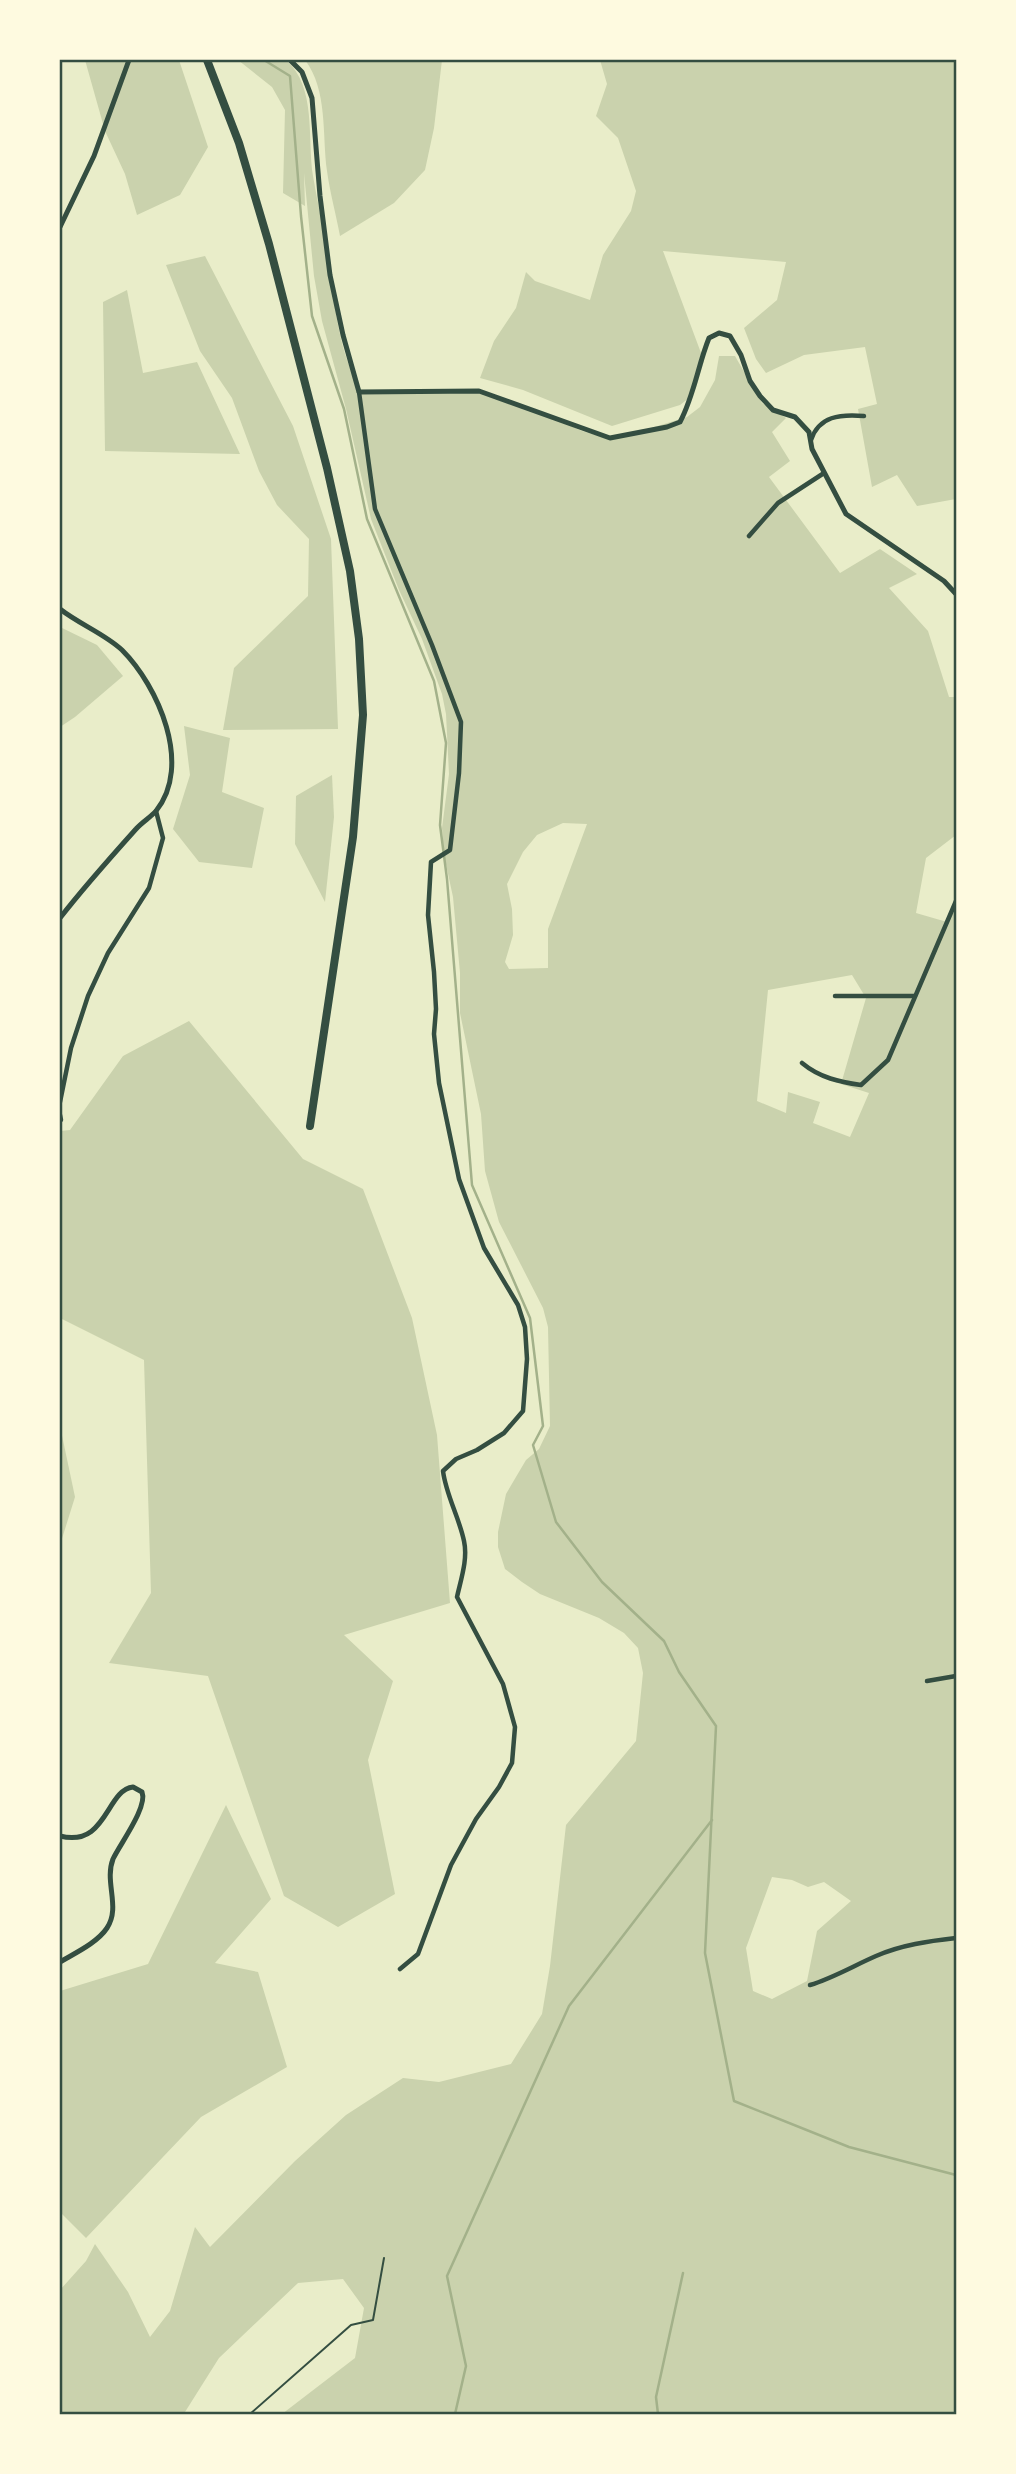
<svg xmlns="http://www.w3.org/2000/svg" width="1016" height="2474" viewBox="0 0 1016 2474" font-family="Manrope,sans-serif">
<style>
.green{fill:#cad2ad;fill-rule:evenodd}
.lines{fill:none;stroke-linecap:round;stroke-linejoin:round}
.stream{stroke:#a3b18a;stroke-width:2.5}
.path{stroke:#344e41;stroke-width:2}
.minor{stroke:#344e41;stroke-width:4.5}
.tertiary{stroke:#344e41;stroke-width:5}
.trunk{stroke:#344e41;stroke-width:8}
.neatline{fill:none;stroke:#344e41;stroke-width:2.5}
</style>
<rect width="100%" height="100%" fill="#e9edc9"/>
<g class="green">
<polygon points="85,60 179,60 208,147 180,195 137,215 125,174 105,131"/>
<path d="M238,60H286C317,87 307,139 313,176C317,201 323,225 327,250C335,297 336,354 364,394L477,392L519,403L582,431L612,440L687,417L700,407L715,380L719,356H735L762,403L786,418L772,432L790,461L769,477L840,573L880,549L917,574L889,588L928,631L949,697H956V835L926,858L916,913L947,922L956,909V2414H282L355,2358L364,2308L343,2279L298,2283L219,2358L185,2412L175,2414H60V2290L86,2261L95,2244L128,2292L150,2337L170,2311L195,2227L210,2247L295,2161L346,2115L403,2078L439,2082L511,2064L542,2014L550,1966L566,1825L636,1741L643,1673L638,1648L624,1633L599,1618L540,1594L522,1582L505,1569L498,1547V1532L506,1494L526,1460L539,1449L550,1426L548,1327L543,1308L499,1222L485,1171L481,1114L460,1013V973L453,897L444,855L442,828L449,774L446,714L442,694L422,639L399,590L371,519L346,409L322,321L314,276L304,173L305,206L283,193L285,110L272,87ZM563,823L587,824L548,929V968L509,969L505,962L513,935L512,909L507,884L523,852L537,835ZM852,975L866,998L841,1084L869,1093L850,1137L813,1123L820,1102L788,1092L786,1113L757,1101L768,990ZM772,1877L792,1880L808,1887L824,1882L851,1901L817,1931L807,1981L772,1999L753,1991L746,1948Z"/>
<path d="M305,60H442L434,128L425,170L394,203L340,236C336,214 330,193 327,171C322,135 328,90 305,60Z"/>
<polygon points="600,60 956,60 956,499 917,506 897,475 872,487 858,409 877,404 865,347 804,355 766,373 756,359 744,328 777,300 786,262 663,251 704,361 696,388 689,398 680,405 612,426 523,390 480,378 494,341 516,308 526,272 535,281 590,300 603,255 631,211 636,191 618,138 596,116 607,84"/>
<polygon points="205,256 293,426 331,539 338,729 223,730 234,668 308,596 309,539 277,505 259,471 232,398 200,351 166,265"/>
<polygon points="127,290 143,373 197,362 240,454 105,451 103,302"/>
<polygon points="60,627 97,645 123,676 75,717 60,727"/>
<polygon points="184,726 230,738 222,792 264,808 252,868 199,862 173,829 190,775"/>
<polygon points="332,775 334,817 325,902 295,844 296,796"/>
<polygon points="189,1021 303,1159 363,1189 412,1318 437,1435 450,1603 344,1635 393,1681 368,1760 395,1894 338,1927 284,1896 208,1676 109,1663 151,1593 144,1360 60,1318 60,1131 70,1130 123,1056"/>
<polygon points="60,1426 75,1497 60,1545"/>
<polygon points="226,1805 271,1899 215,1963 258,1972 287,2067 201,2117 86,2238 60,2212 60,1991 148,1964"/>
</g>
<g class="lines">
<g class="stream">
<polyline points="264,60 290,76 301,216 312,316 344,409 367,519 434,681 446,743 440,825 447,879 472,1185 530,1318 543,1426 533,1445 556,1522 602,1582 664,1641 679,1672 716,1726 705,1953 734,2101 849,2147 956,2175"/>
<polyline points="455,2414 466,2366 447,2276 569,2006 712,1820"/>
<polyline points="658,2414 656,2397 683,2273"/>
</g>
<polyline class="path" points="250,2414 351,2325 373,2320 384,2258"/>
<g class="minor">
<path d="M359,392L375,509L432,645L461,722L459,773L450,850L431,862L428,915L434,972L436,1009L434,1034L439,1083L459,1179L484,1248L518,1305L525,1327L527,1359L523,1411L504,1433L477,1450L456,1459L443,1471C446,1495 459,1517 464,1541C468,1559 461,1579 457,1597L503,1684L515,1727L512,1763L499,1787L476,1819L451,1865L418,1954L400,1969"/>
<path d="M811,440C819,416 840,414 864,416"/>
<polyline points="749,536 778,503 824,473"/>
<polyline points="835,996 915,996"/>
<path d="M802,1063C820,1078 840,1082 861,1085L888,1060L956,901"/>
<polyline points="60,1102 71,1048 88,996 108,953 149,888 163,838 156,811"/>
<polyline points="60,1115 61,1120"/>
<polyline points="927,1681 956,1676"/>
<path d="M810,1985C833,1978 853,1966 876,1956C901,1945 929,1941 956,1938"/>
</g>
<g class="tertiary">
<path d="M290,60L302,72L312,98L320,196L330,275L343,335L359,392L479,391L610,438L667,427L680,422C694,396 698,365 709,338L719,333L730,336L741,355L750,381L760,396L773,410L795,417L809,432L812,449L846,514L944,581L956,594"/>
<polyline points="60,227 94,156 129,60"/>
<path d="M60,609C79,624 105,634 122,650C158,686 193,765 156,811C151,817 142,822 136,829C110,858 84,887 60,918"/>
<path d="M60,1836C107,1848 106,1790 133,1787L142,1792C148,1807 120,1844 113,1859C104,1882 121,1907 107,1928C97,1943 75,1953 60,1962"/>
</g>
<polyline class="trunk" points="207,60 239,143 269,244 327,468 350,571 359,639 363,715 353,837 310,1126"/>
</g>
<rect width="1016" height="2474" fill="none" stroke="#fefae0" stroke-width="122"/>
<rect x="61" y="61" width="894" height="2352" class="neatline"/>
</svg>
